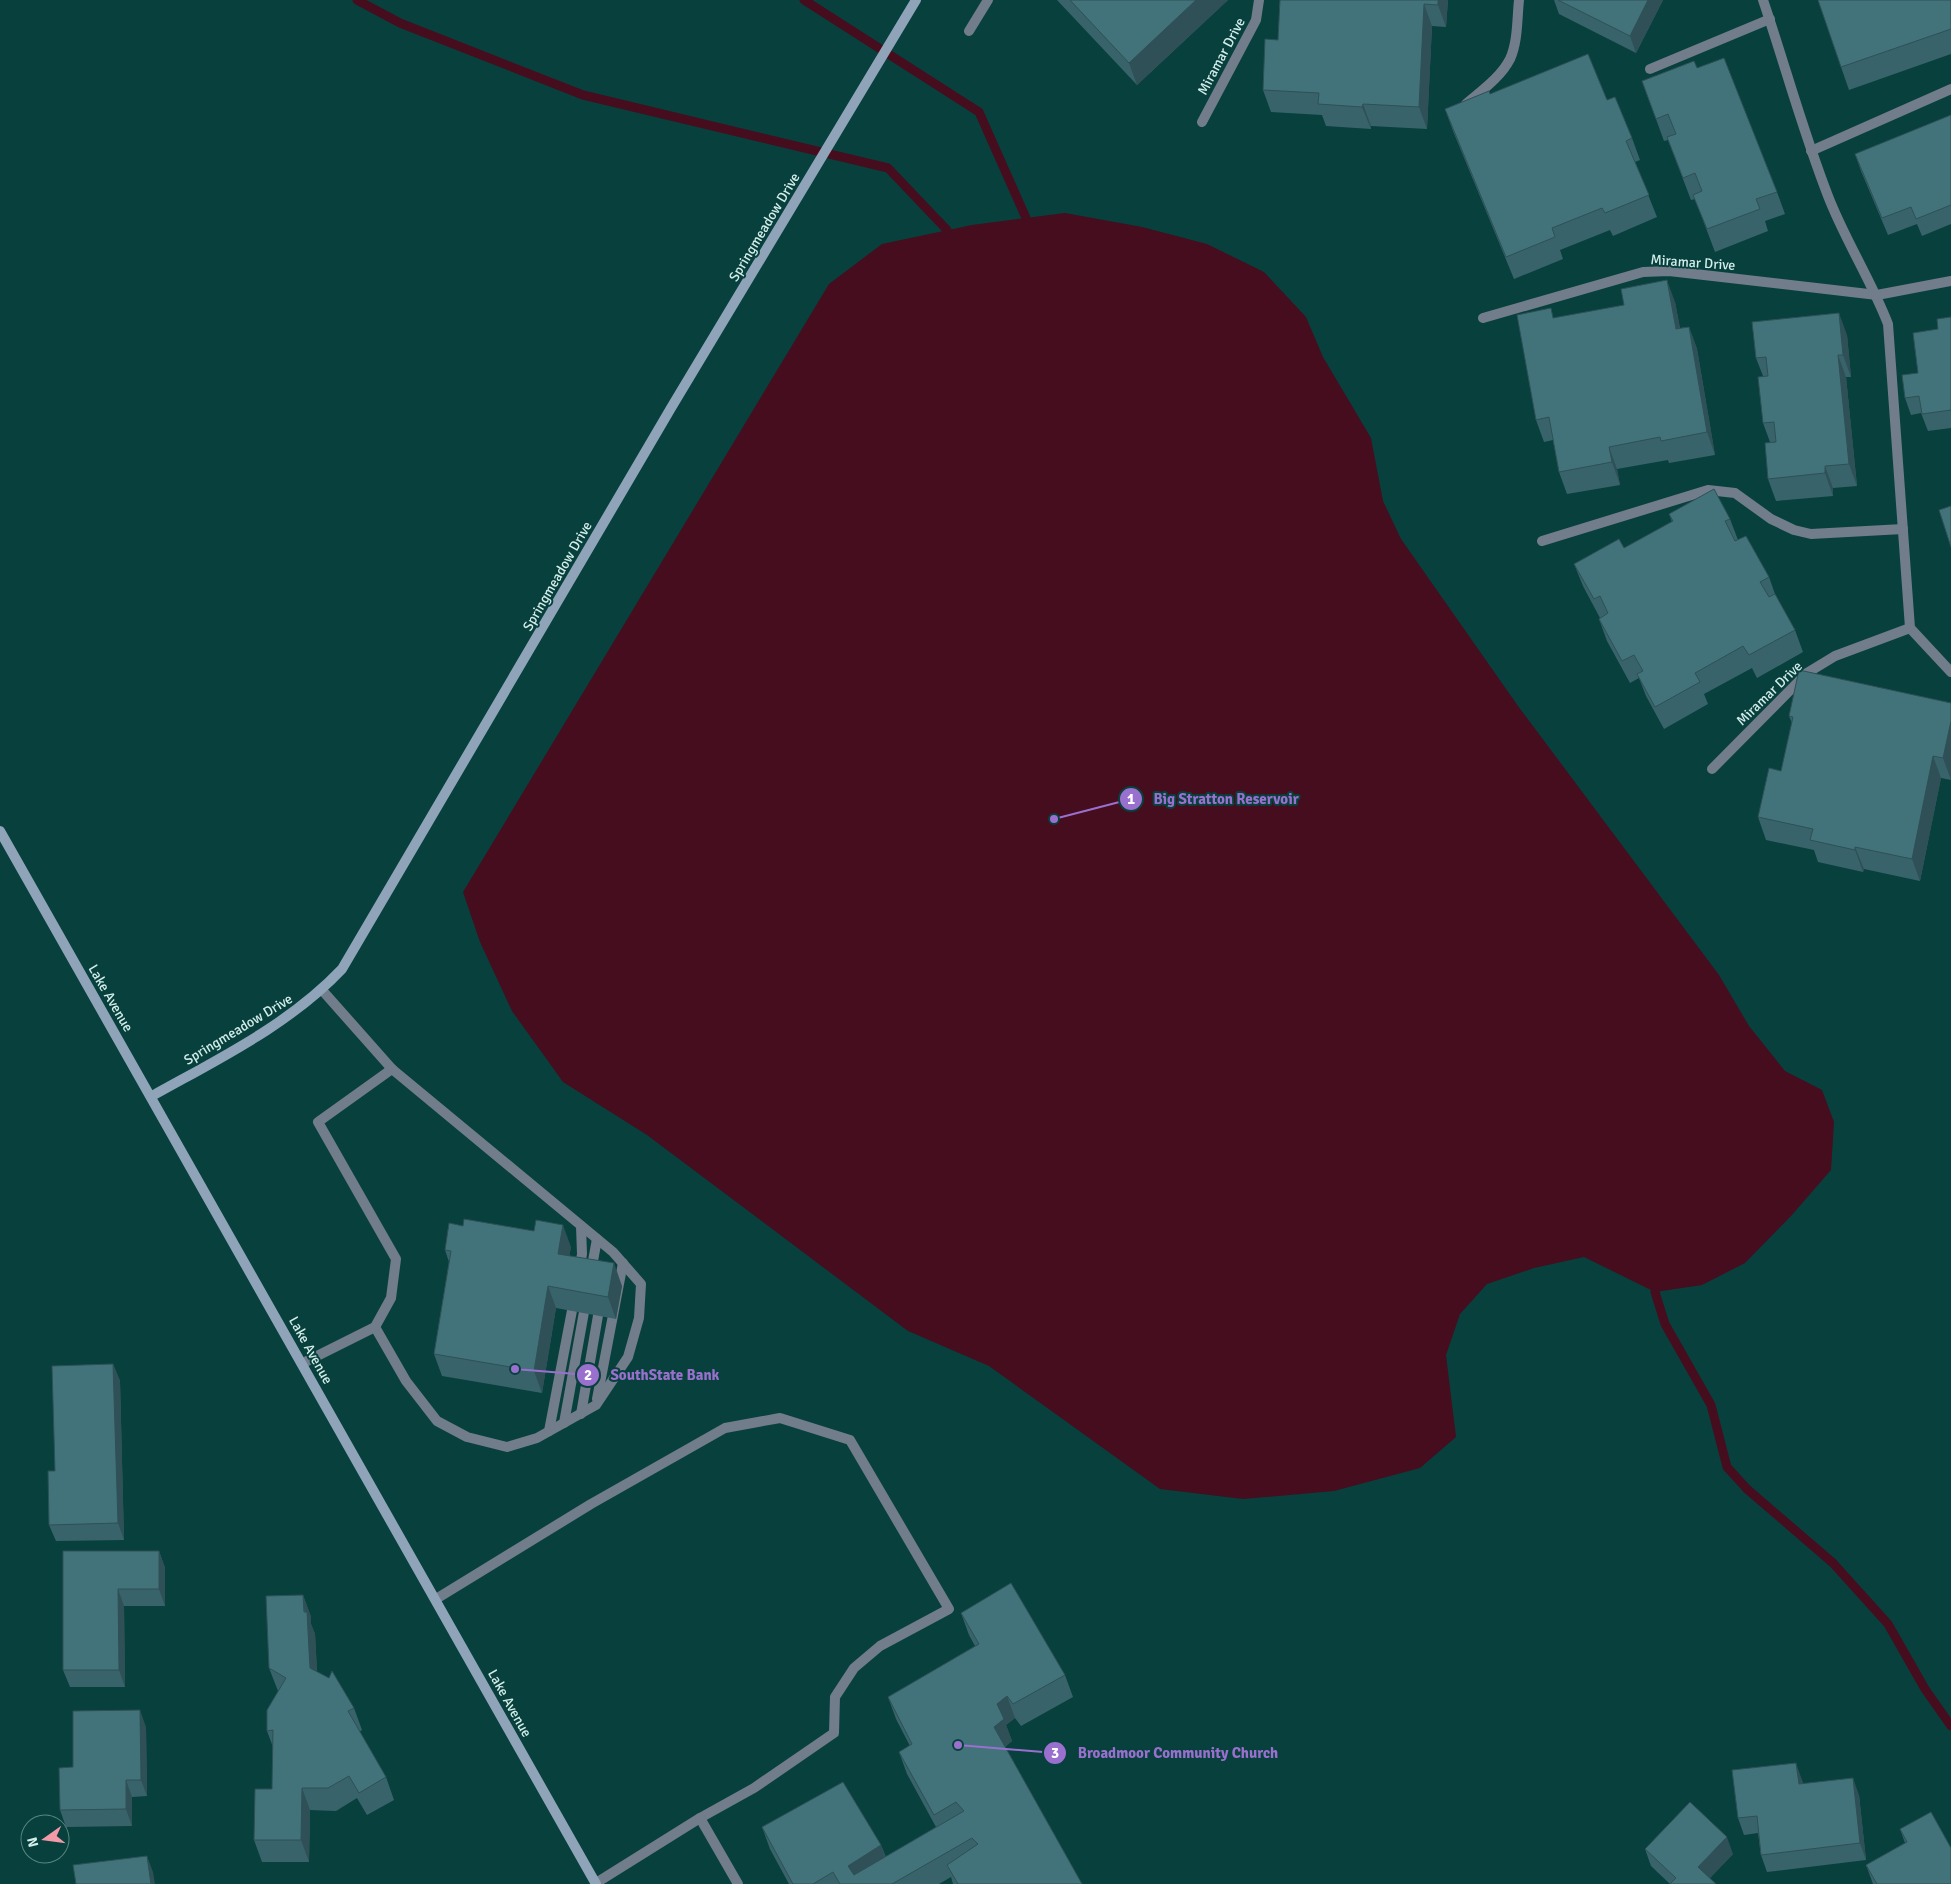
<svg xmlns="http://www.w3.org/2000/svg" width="1951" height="1884" viewBox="0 0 1951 1884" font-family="Signika,sans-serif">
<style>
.water{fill:#450d1d}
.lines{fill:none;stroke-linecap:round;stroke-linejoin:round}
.stream{stroke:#450d1d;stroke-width:9}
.lane{stroke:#717d8a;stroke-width:10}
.street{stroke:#717d8a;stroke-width:10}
.secondary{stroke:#90a4b9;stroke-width:10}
.wall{fill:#39636a}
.shaded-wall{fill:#2e5056}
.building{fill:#42737b;stroke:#2e5056}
.labels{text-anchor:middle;stroke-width:4;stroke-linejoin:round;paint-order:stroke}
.street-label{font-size:14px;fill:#d3edea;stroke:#08403d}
.leader{fill:none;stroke:#9a70ce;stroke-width:2}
.callout-dot{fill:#9a70ce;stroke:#08403d;stroke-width:2}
.mark-label{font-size:15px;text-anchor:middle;font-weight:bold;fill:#fff}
.callout-label{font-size:15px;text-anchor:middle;font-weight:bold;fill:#9a70ce;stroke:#08403d;stroke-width:4;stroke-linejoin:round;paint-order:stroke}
</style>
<rect width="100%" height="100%" fill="#08403d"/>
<polygon class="water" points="1065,213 1142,227 1207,244 1264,272 1306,317 1323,357 1371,438 1383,501 1401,539 1518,706 1719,975 1749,1026 1785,1071 1822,1090 1834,1122 1831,1170 1791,1216 1745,1263 1702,1285 1655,1292 1584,1257 1534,1268 1487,1284 1460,1314 1446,1355 1456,1437 1420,1468 1334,1491 1243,1499 1160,1489 989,1366 908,1331 647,1135 563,1082 512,1011 480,942 463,892 829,284 882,244 972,225"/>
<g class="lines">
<g class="stream">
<polyline points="357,0 400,23 583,95 888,168 947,230"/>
<polyline points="804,0 979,112 1026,218"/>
<polyline points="1655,1292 1665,1324 1711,1405 1727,1467 1747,1489 1833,1563 1888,1624 1925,1689 1951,1726"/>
</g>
<g class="lane">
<polyline points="322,990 392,1069 613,1252 641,1284 639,1318 628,1357 596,1405 537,1438 507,1447 467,1437 437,1421 406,1381 375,1327"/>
<polyline points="579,1271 582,1254 581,1226"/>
<polyline points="591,1272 597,1239"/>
<polyline points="303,1363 375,1327 391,1298 396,1259 318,1122 392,1069"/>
<polyline points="597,1399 623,1263"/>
<polyline points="581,1414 600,1304"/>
<polyline points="564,1423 586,1301"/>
<polyline points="549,1431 574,1300"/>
<polyline points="436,1599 591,1504 725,1428 780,1418 850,1440 949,1609 880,1646 854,1668 835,1697 834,1733 754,1788 700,1818 596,1883"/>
<polyline points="700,1818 738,1884"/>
</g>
<g class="street">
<path d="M1763,0C1785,65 1803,132 1828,196C1845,240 1871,280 1888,324L1910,628L1951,672"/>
<polyline points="969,31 988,0"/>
<polyline points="1650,69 1770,19"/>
<path d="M1466,104C1481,91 1501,77 1510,59C1518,42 1517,18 1519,0"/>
<polyline points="1202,122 1256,20 1259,0"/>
<polyline points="1811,151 1951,89"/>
<polyline points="1483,318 1643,272 1669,271 1877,295 1951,281"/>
<polyline points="1542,541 1708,490 1735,493 1771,519 1794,530 1811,534 1903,529"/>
<polyline points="1712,769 1807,673 1835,656 1910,628"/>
</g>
<g class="secondary">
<polyline points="0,831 596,1884"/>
<path d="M152,1096C218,1059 289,1025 342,969L671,408L916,0"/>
</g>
</g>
<g class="wall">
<polygon points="1057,0 1228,0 1137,85"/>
<polygon points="1280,0 1448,0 1446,27 1432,26 1427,129 1371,126 1371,129 1326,126 1322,115 1271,112 1263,90 1278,40"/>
<polygon points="1554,0 1663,0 1636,53 1559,14"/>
<polygon points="1951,0 1951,54 1849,90 1841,67"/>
<polygon points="1697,68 1777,192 1785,214 1765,221 1768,231 1715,252 1695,199 1691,200 1668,140 1664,141 1642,81"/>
<polygon points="1490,94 1607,100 1632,138 1640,160 1635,162 1657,217 1613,236 1610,230 1560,250 1563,259 1514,279 1453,131 1445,109"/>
<polygon points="1951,115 1951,224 1922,236 1917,224 1888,235 1861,171 1855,154"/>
<polygon points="1675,302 1680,328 1689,327 1697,349 1715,455 1669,463 1668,460 1617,469 1620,485 1567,494 1559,472 1553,440 1544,442 1536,420 1555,318"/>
<polygon points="1951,317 1951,428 1928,431 1921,413 1911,415 1905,398 1918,373 1938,329"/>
<polygon points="1847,335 1851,377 1846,377 1857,486 1833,488 1833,496 1776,501 1768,479 1770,442 1763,423 1763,376 1756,358"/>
<polygon points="1669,514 1730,519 1738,540 1769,577 1775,594 1795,630 1803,652 1757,678 1752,668 1704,694 1708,704 1664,729 1646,696 1639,678 1630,683 1607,641 1599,619 1600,618 1583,586 1574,564 1624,548 1672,522"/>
<polygon points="1951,703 1951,780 1941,778 1920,881 1864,869 1863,872 1818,862 1814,850 1766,840 1758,817 1781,771 1792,723 1789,716"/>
<polygon points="571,1247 569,1256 622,1286 616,1319 556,1308 542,1393 442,1376 434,1354 449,1262 445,1250"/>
<polygon points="113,1364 120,1381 124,1540 56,1541 49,1525"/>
<polygon points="63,1551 159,1551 165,1568 165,1606 124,1606 125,1687 70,1687 63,1670"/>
<polygon points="303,1595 311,1617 311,1624 315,1634 317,1672 354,1708 362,1730 359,1732 386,1777 394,1800 367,1815 357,1798 336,1811 310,1810 309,1862 262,1862 254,1840 272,1789 273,1747 267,1731 278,1691 269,1668"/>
<polygon points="961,1613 1065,1675 1073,1697 1021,1726 1015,1718 1006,1725 1012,1741 1005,1747 1082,1884 953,1884 951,1877 939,1884 789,1884 770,1849 762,1827 881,1845 886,1857 936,1827 907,1774 899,1752 910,1746 896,1719 888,1697 975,1646 969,1635"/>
<polygon points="146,1727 147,1796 132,1797 132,1826 66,1827 60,1810 73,1767"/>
<polygon points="1802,1780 1803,1784 1859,1795 1866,1860 1767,1872 1761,1855 1758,1833 1744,1835 1738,1818"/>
<polygon points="1900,1829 1951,1884 1873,1884 1866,1865 1905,1843"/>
<polygon points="1645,1849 1733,1854 1710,1878 1670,1884 1651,1866"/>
</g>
<g class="shaded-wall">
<polygon points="1196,0 1228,0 1137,85 1129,63"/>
<polygon points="1438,0 1448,0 1446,27 1438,5"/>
<polygon points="1648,0 1663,0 1636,53 1630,36"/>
<polygon points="1424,4 1432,26 1427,129 1419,107"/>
<polygon points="1363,104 1371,126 1371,129 1362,107"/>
<polygon points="1667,280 1675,302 1684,351 1676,329"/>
<polygon points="1839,313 1847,335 1851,377 1843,355"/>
<polygon points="1689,327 1697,349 1715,455 1707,432"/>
<polygon points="1838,355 1846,377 1857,486 1849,464"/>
<polygon points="1609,447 1617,469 1620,485 1612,462"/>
<polygon points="1825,466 1833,488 1833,496 1825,473"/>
<polygon points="1951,721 1951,780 1943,758"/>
<polygon points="1933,756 1941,778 1920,881 1912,859"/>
<polygon points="1855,847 1864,869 1863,872 1855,850"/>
<polygon points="563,1225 571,1247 566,1276 558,1254"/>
<polygon points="614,1263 622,1286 616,1319 608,1297"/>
<polygon points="548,1286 556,1308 542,1393 534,1371"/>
<polygon points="113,1364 120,1381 124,1540 118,1523"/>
<polygon points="159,1551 165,1568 165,1606 159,1589"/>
<polygon points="118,1589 124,1606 125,1687 119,1670"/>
<polygon points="303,1595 311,1617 311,1624 315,1634 318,1691 310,1668"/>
<polygon points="1007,1696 1015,1718 1006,1725 1012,1741 1002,1749 994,1727 997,1704"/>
<polygon points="140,1710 146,1727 147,1796 141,1780"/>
<polygon points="1796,1763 1802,1780 1805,1801 1799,1784"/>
<polygon points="1853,1778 1859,1795 1866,1860 1860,1843"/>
<polygon points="126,1780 132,1797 132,1826 126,1809"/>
<polygon points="302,1788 310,1810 309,1862 301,1840"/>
<polygon points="1727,1837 1733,1854 1704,1884 1698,1867"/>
<polygon points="881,1845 889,1867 855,1884 848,1866"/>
<polygon points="147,1856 153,1872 155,1884 151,1884"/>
</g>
<g class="building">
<polygon points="1070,0 1196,0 1129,63"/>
<polygon points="1280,0 1438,0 1438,5 1424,4 1419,107 1363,104 1362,107 1318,104 1319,93 1263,90 1265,39 1278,40"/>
<polygon points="1558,0 1648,0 1630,36"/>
<polygon points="1818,0 1951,0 1951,29 1841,67"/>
<polygon points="1588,54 1607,100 1615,97 1632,138 1626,141 1649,195 1605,213 1602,208 1552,228 1555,237 1506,257 1445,109 1489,91 1490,94"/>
<polygon points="1724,58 1777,192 1756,199 1760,209 1707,229 1693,195 1702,191 1695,173 1683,178 1667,137 1676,134 1668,114 1656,119 1642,81 1694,61 1697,68"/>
<polygon points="1951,115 1951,205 1916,219 1911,207 1882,218 1855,154"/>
<polygon points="1667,280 1676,329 1689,327 1707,432 1661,441 1660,437 1609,447 1612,462 1559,472 1549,417 1536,420 1517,315 1551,308 1553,318 1624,305 1621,289"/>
<polygon points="1839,313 1843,355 1838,355 1849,464 1825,466 1825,473 1768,479 1765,443 1776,442 1774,422 1763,423 1758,377 1768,376 1766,357 1756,358 1752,322"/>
<polygon points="1951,317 1951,410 1922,414 1919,396 1905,398 1902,375 1918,373 1913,333 1938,329 1937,319"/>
<polygon points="1714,489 1730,519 1725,521 1735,541 1746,536 1769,577 1760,582 1769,597 1775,594 1795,630 1749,655 1743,646 1695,673 1700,682 1655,707 1637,674 1643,671 1634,655 1622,661 1599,619 1608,613 1600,596 1594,599 1574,564 1619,539 1624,548 1673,521 1669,514"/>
<polygon points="1951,506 1951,547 1939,510"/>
<polygon points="1799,670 1951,703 1951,721 1943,758 1933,756 1912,859 1855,847 1855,850 1810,840 1813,829 1758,817 1769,768 1781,771 1793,717 1789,716"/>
<polygon points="464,1219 534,1231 536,1220 563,1225 558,1254 614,1263 608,1297 548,1286 534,1371 434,1354 451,1251 445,1250 449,1223 463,1226"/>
<polygon points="113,1364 118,1523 49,1525 48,1471 55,1471 52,1366"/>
<polygon points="63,1551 159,1551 159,1589 118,1589 119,1670 63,1670"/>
<polygon points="1011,1583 1065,1675 1013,1704 1007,1696 997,1704 1004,1719 994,1727 1082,1884 958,1884 947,1865 978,1844 972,1838 892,1884 839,1884 840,1884 833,1872 813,1884 793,1884 762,1827 843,1782 881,1845 848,1866 854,1875 964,1811 956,1802 934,1815 899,1752 912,1744 888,1697 979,1644 961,1613"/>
<polygon points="303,1595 304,1612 307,1612 310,1668 329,1678 332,1671 354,1708 348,1711 386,1777 359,1793 349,1776 328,1788 302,1788 301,1840 254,1840 255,1789 272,1789 273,1730 267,1731 267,1710 286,1678 269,1668 266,1596"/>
<polygon points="140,1710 141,1780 126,1780 126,1809 60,1810 59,1768 73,1767 73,1711"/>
<polygon points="1796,1763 1799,1784 1853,1778 1860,1843 1761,1855 1757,1816 1738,1818 1732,1770"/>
<polygon points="1690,1802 1727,1837 1698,1867 1716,1884 1670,1884 1676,1878 1645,1849"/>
<polygon points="1931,1812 1951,1848 1951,1884 1877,1884 1866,1865 1907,1842 1900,1829"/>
<polygon points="147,1856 151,1884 76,1884 73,1865"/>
</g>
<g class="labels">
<g class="street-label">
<text transform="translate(1221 56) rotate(-62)" y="5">Miramar Drive</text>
<text transform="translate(764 227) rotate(-59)" y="5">Springmeadow Drive</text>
<text transform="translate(1693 262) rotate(4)" y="5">Miramar Drive</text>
<text transform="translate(557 576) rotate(-60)" y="5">Springmeadow Drive</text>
<text transform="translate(1769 693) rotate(-44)" y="5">Miramar Drive</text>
<text transform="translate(111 998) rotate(60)" y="5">Lake Avenue</text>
<text transform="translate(238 1029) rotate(-31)" y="5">Springmeadow Drive</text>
<text transform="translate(311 1350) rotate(61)" y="5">Lake Avenue</text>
<text transform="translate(510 1703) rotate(61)" y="5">Lake Avenue</text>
</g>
</g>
<path class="leader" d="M1054 819L1131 799M515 1369L588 1375M958 1745L1055 1753"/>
<g class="callout-dot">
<circle cx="1054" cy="819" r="5"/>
<circle cx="515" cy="1369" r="5"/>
<circle cx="958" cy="1745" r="5"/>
<circle cx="1131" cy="799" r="12"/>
<circle cx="588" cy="1375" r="12"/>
<circle cx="1055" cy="1753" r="12"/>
</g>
<g class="mark-label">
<text x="1131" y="804">1</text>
<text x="588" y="1380">2</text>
<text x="1055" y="1758">3</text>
</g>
<g class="callout-label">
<text x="1226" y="804">Big Stratton Reservoir</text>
<text x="665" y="1380">SouthState Bank</text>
<text x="1178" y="1758">Broadmoor Community Church</text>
</g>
<g transform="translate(45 1839) rotate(256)"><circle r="24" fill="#08403d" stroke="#598582"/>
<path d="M0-4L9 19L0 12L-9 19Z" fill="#f39aa9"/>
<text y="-8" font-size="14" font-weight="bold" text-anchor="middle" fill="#d3edea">N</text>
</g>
</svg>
